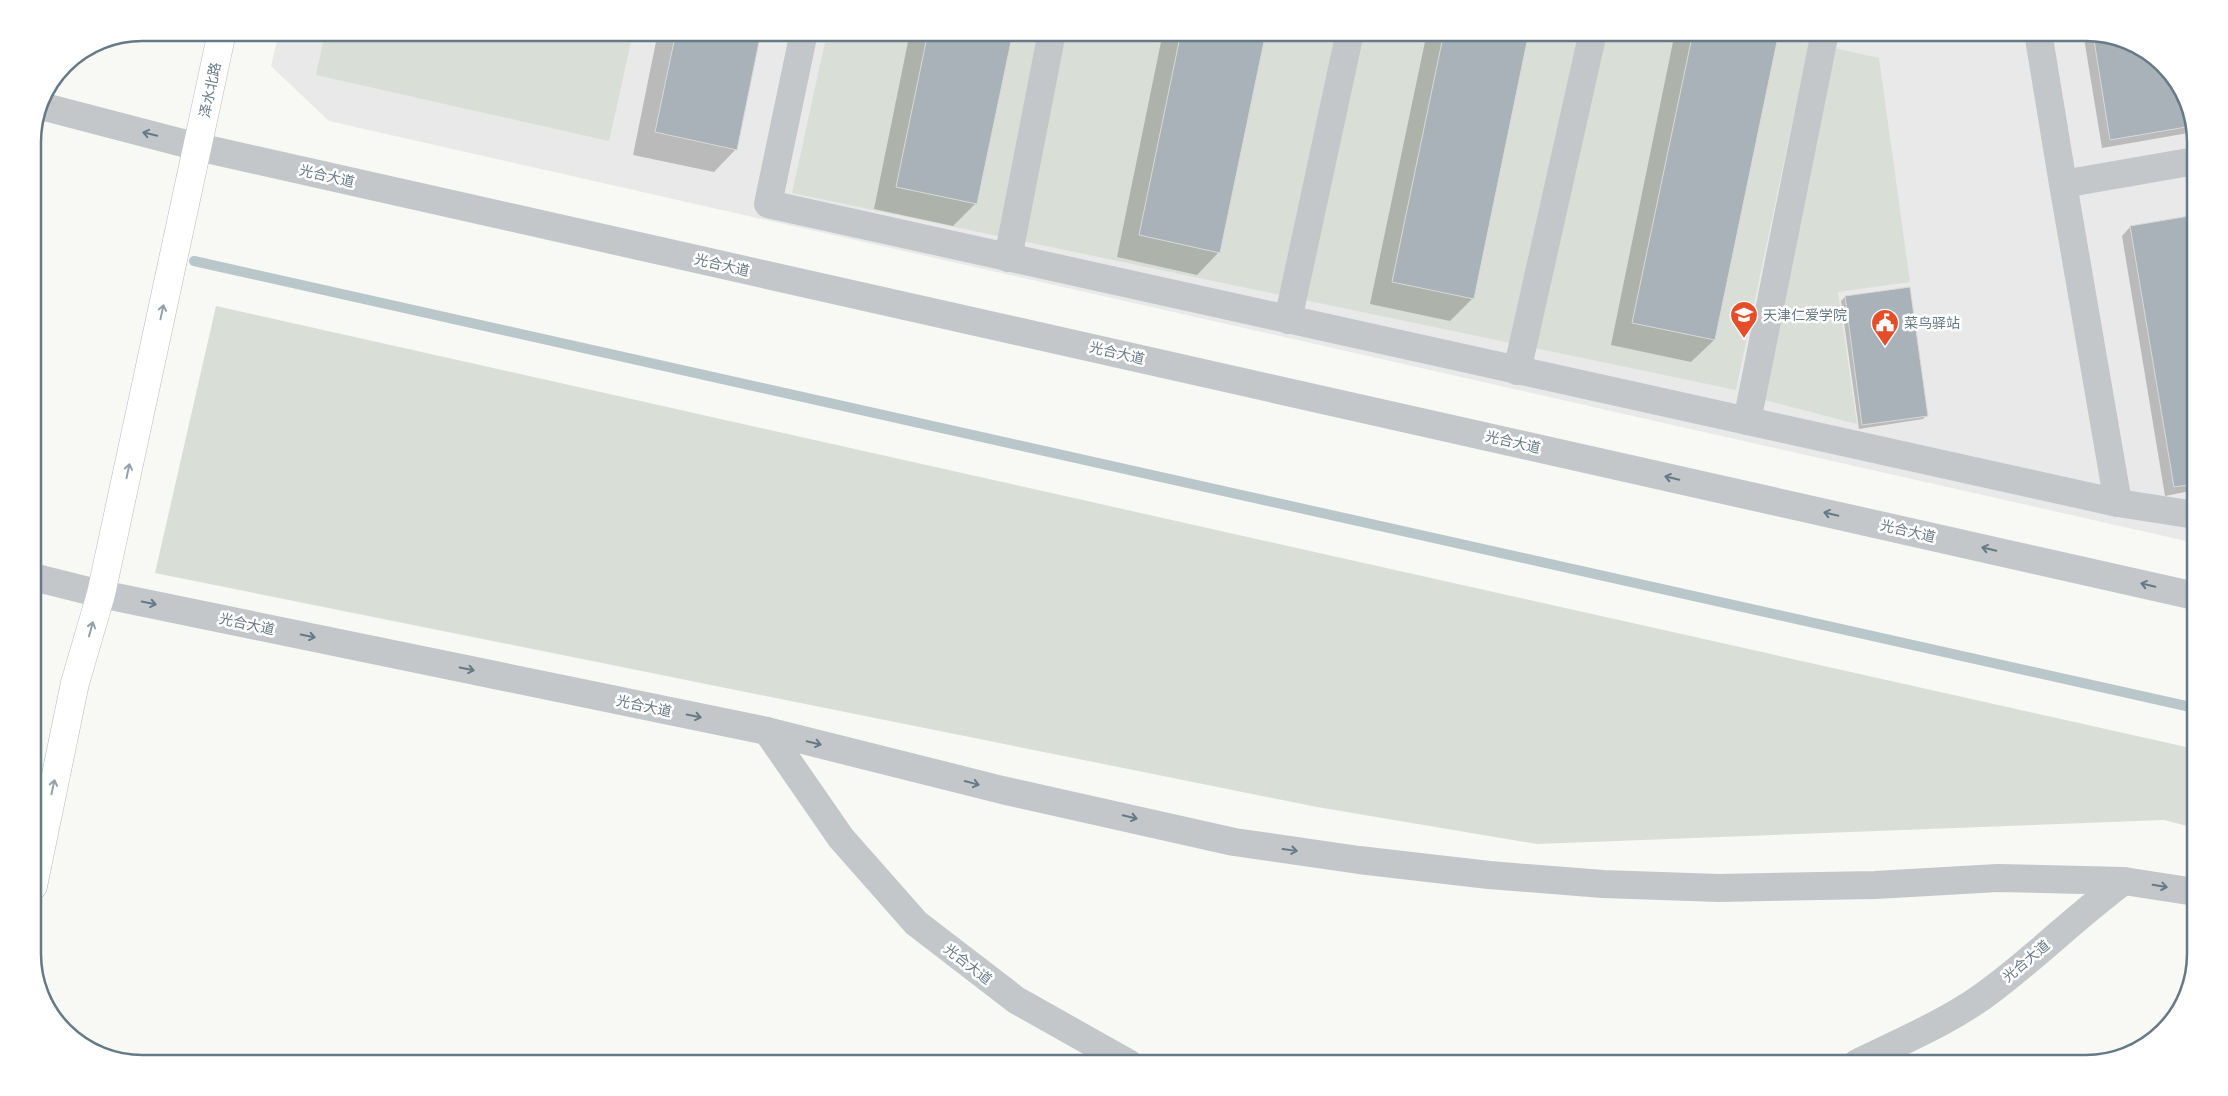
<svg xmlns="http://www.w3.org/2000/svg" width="2228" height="1096" viewBox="0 0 2228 1096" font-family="'Titillium Web','Noto Sans SC',sans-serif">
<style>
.built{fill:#e8e9e8}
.green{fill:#d9dfd6}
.shadow{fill:#0003}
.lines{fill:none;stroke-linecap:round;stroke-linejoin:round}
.stream{stroke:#b9c7ca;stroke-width:10}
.building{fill:#a9b2b8;stroke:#d9d9d7}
.major-casing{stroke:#b6bbbe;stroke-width:29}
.minor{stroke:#c3c7ca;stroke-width:28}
.major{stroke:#fff;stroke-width:28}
.oneway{stroke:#667986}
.oneway2{stroke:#94a1aa}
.labels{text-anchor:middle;stroke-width:5;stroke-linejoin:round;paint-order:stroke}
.street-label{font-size:14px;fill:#667986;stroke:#fff}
.poi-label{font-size:14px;fill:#667986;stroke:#fff;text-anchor:start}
.rim{fill:none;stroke:#667986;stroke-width:2.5}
</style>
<rect width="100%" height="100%" fill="#f8f8f5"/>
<polygon class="built" points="279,32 2085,32 2134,44 2177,82 2195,136 2195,543 329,121 271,66"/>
<g class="green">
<polygon points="325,33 325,32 633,33 609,141 316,75"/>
<polygon points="827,33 1811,33 1736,390 792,193"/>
<polygon points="1835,48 1879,58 1910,282 1838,292 1857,424 1765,400"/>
<polygon points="216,306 2195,749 2195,828 2164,820 1537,844 1317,807 155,573"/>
</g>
<g class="shadow">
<polygon points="658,32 760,32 736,149 714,172 633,155"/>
<polygon points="910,32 1012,32 976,203 953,226 874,209"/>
<polygon points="1163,32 1265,32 1219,252 1197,275 1117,257"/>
<polygon points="1427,32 1528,32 1473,298 1450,321 1370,304"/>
<polygon points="1675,32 1777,32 1714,340 1691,362 1611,345"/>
<polygon points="2083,32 2134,44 2177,82 2194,132 2102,148"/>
<polygon points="2195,217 2195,490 2165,496 2122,236 2130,227"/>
<polygon points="1845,297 1927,415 1923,419 1859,429 1841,301"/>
</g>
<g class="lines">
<polyline class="stream" points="194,261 2195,708"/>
</g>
<g class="building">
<polygon points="676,32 761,32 737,150 655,132"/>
<polygon points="928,32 1013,32 977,204 896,187"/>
<polygon points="1181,32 1266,32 1220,253 1139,235"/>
<polygon points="1444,32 1529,32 1474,299 1392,282"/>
<polygon points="1693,32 1779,32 1715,340 1632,323"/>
<polygon points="2093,34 2134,44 2177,82 2192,126 2110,140"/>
<polygon points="2195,215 2195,484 2174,487 2130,226"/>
<polygon points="1910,287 1928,416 1862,425 1845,296"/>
</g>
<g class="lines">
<defs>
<polyline id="major" points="33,886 75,683 101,594 222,32"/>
</defs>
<use href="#major" class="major-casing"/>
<g class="minor">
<polyline points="804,32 768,204 2118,503"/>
<polyline points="2038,32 2063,184 2195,161"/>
<polyline points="41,106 198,147 2195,596"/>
<polyline points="2063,184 2118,503 2195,515"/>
<polyline points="1008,258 1052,32"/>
<polyline points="1288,320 1350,32"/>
<polyline points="1517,371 1593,32"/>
<polyline points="1747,421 1825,32"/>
<polyline points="33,577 101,594 767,731 1002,790 1234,842 1359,860 1489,875 1603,884 1719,888 1875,885 1998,878 2124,881 2195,892"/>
<polyline points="767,731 841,838 916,923 1016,1000 1128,1063"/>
<path d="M1857,1063C1902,1041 1955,1019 1994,988C2039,954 2079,914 2124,881"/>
</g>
<use href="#major" class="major"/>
</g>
<defs><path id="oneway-shaft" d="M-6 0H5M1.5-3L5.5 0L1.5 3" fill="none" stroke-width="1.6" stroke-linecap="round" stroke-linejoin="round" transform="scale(1.25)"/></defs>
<g class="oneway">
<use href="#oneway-shaft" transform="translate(150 134) rotate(-166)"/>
<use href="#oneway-shaft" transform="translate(1672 478) rotate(-167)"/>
<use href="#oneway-shaft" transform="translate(1831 514) rotate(-167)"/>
<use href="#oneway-shaft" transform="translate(1989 549) rotate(-167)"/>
<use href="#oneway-shaft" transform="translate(2148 585) rotate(-167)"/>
<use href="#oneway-shaft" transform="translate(149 603) rotate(12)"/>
<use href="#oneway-shaft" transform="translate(308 636) rotate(12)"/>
<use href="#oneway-shaft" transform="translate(467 669) rotate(12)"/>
<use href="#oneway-shaft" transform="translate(694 716) rotate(12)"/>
<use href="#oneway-shaft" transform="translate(814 743) rotate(13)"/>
<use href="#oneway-shaft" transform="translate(972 783) rotate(15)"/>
<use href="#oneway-shaft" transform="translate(1130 817) rotate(13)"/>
<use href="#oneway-shaft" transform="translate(1290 850) rotate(8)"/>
<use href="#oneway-shaft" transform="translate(2160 886) rotate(9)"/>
</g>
<g class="oneway2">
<use href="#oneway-shaft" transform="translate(162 312) rotate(-78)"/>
<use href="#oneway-shaft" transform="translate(128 471) rotate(-78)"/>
<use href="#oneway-shaft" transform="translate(91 629) rotate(-74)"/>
<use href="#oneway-shaft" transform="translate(53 787) rotate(-78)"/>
</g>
<defs>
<symbol id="university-pin" viewBox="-11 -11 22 30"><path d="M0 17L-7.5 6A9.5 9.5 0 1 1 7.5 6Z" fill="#e54c28" stroke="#fff"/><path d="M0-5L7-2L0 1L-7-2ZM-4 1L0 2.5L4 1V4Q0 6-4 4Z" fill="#fff"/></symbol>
<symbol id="civic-pin" viewBox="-11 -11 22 30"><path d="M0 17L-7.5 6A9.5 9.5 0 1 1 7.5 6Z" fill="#e54c28" stroke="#fff"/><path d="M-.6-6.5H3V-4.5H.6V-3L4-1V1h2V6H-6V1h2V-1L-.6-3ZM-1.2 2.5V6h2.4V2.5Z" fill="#fff"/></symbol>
</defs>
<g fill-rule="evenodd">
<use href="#university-pin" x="1728" y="299" width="32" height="43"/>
<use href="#civic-pin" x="1869" y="307" width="32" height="43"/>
</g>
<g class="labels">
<g class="street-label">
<text transform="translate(210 90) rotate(-78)" y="5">泽水北路</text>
<text transform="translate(327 176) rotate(13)" y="5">光合大道</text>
<text transform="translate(722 265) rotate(13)" y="5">光合大道</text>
<text transform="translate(1117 353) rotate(13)" y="5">光合大道</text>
<text transform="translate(1513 442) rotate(13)" y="5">光合大道</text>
<text transform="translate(1908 531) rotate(13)" y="5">光合大道</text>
<text transform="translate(247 624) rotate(12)" y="5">光合大道</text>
<text transform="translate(644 706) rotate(12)" y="5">光合大道</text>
<text transform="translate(2026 961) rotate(-40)" y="5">光合大道</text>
<text transform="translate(968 964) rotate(38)" y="5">光合大道</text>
</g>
<g class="poi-label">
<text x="1763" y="320">天津仁爱学院</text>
<text x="1904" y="328">菜鸟驿站</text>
</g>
</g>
<path d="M0 0H2228V1096H0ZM142 41H2086A101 101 0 0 1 2187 142V954A101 101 0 0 1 2086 1055H142A101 101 0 0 1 41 954V142A101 101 0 0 1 142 41Z" fill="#fff" fill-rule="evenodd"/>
<path class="rim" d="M142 41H2086A101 101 0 0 1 2187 142V954A101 101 0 0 1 2086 1055H142A101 101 0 0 1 41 954V142A101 101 0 0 1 142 41Z"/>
</svg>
